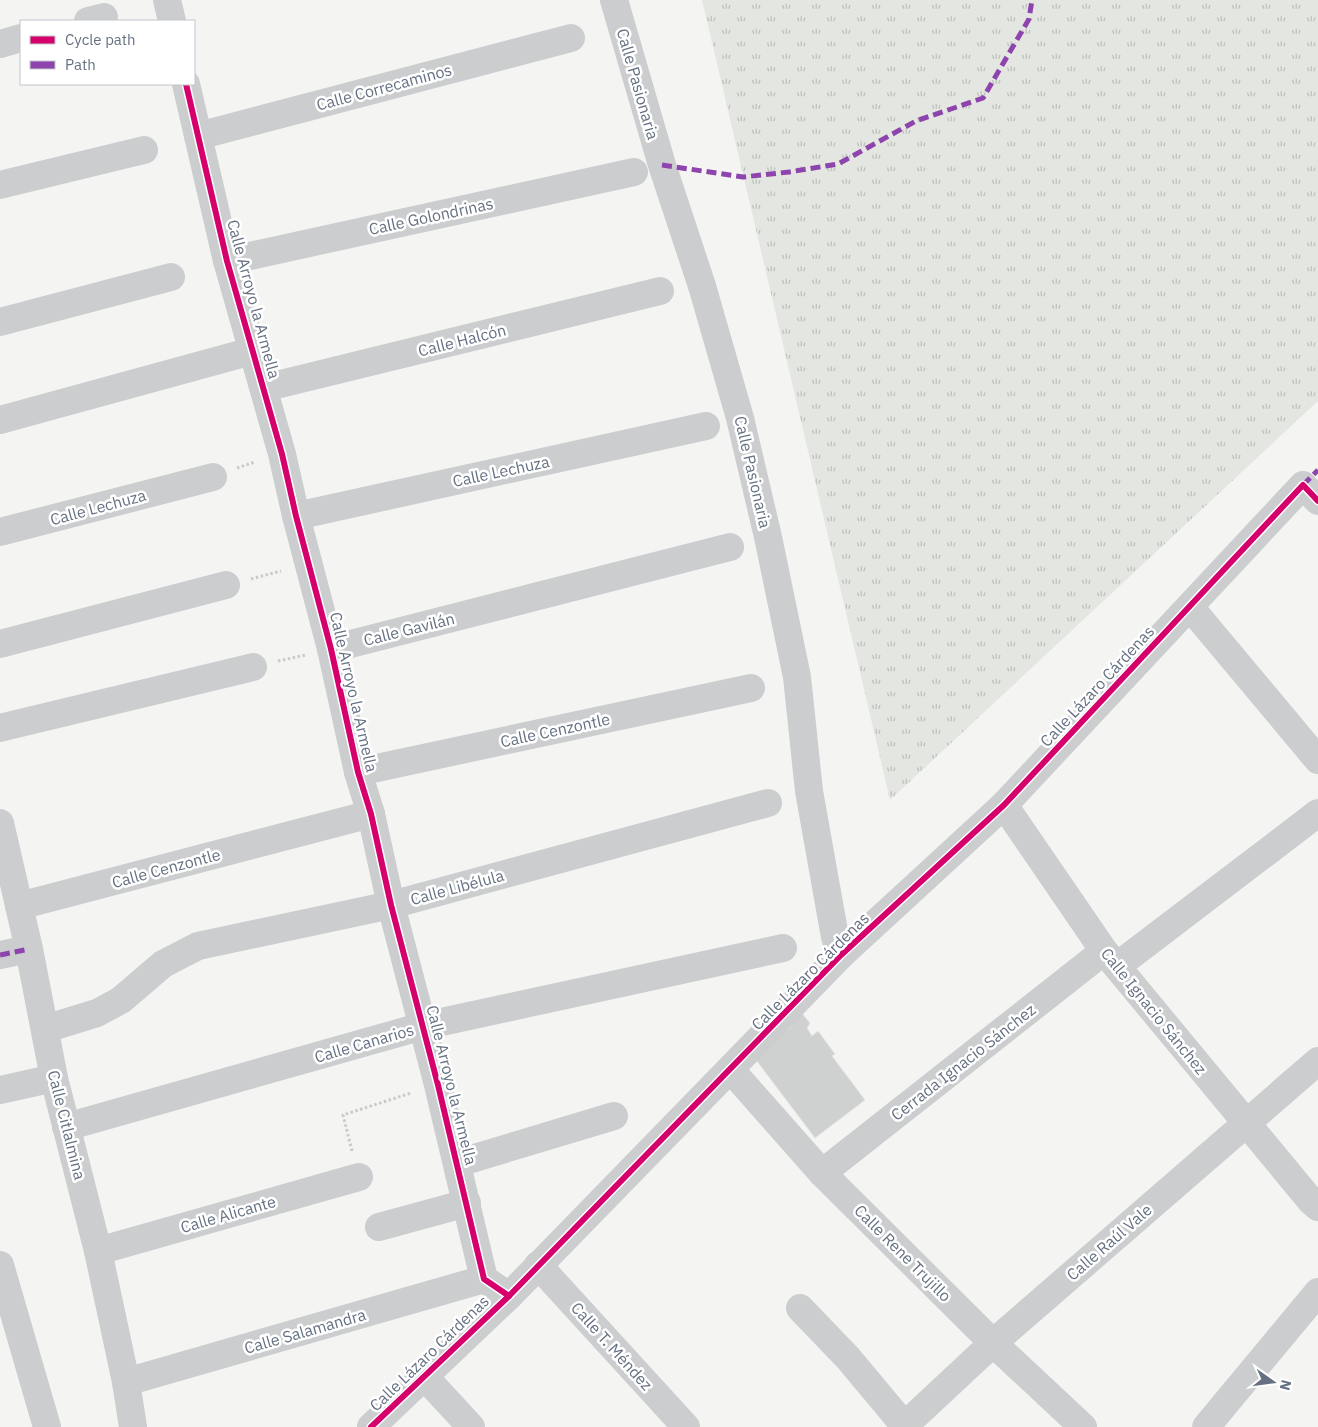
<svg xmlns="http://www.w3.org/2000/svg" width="1318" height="1427" viewBox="0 0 1318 1427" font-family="'IBM Plex Sans',sans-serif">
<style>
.grass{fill:url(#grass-tufts)}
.building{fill:#cfd0d0;stroke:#e4e4e3}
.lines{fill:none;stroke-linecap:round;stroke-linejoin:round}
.path{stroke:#cacacb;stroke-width:3;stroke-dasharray:2.5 2.5;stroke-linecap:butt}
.street{stroke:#cccdce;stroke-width:28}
.quiet{stroke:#8e44ad;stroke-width:5;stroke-dasharray:10 5;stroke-linecap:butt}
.cycleway-casing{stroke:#fff;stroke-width:9}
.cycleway{stroke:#d6006c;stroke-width:6}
.labels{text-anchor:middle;stroke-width:5;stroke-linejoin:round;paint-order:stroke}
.street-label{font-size:16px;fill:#657182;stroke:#fff}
</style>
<defs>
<pattern id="grass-tufts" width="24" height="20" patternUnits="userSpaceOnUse" patternTransform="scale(1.25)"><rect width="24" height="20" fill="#e4e7e1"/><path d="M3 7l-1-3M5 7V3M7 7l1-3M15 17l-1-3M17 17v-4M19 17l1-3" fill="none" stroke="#bcc0bc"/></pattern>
</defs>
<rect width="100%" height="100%" fill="#f4f5f3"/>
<polygon class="grass" points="702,0 1318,0 1318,401 890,800"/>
<polygon class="building" points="801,1012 810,1023 807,1028 812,1036 818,1031 835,1054 832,1056 865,1100 815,1138 753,1056 791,1027 787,1022"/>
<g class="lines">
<g class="path">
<polyline points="237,468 255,462"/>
<polyline points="251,579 281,571"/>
<polyline points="278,661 306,655"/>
<polyline points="352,1151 343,1115 411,1093"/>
</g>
<g class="street">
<polyline points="167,0 172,21"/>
<polyline points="614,0 662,165 702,286 740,418 768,537 797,677 809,791 835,937 841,955"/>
<polyline points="88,21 104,17"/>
<polyline points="0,44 21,38"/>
<polyline points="186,84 227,261 282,454 296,516 331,649 358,772 371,814 391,905 438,1085 484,1279 509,1296"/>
<polyline points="198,136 571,38"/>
<polyline points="0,185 144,150"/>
<polyline points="227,261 634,172"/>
<polyline points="0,322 171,277"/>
<polyline points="264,388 660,291"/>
<polyline points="0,420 252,351"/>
<polyline points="296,516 706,426"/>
<polyline points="0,532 213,477"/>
<polyline points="1190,607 1318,760"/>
<polyline points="0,644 226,585"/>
<polyline points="331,649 730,547"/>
<polyline points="0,728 253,667"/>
<polyline points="358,772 751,688"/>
<polyline points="1004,805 1104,951 1311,1201 1318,1207"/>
<polyline points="0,823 29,949 54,1078 98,1251 126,1382 133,1427"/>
<polyline points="19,906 371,814"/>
<polyline points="0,955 29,949"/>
<polyline points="1117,966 1318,813"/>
<polyline points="45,1029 97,1013 121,1000 163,964 198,946 391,905 768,803"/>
<polyline points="731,1070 822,1173 993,1343 1083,1427"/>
<polyline points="0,1090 54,1078"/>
<polyline points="66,1127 423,1026 783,948"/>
<polyline points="458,1163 614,1116"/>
<polyline points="822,1173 1104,951"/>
<polyline points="379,1227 467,1203"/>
<polyline points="98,1251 359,1177"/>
<polyline points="0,1265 47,1427"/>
<polyline points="538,1265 686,1427"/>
<polyline points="800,1308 848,1358 904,1425"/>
<polyline points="424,1376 471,1427"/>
<polyline points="126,1382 484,1279"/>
<polyline points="371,1427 509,1296 841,955 1004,805 1303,485 1318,501"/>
<polyline points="903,1427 993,1343 1318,1061"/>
<polyline points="1206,1427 1318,1292"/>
</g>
<g class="quiet">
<polyline points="662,165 743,177 789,172 838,164 916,121 983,98 1029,19 1032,0"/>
<polyline points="1303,485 1318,470"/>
<polyline points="0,955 29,949"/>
</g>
<defs>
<g id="cycleway">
<polyline points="186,84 227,261 282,454 296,516 331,649 358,772 371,814 391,905 438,1085 484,1279 509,1296"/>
<polyline points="371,1427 509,1296 841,955 1004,805 1303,485 1318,501"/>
</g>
</defs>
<use href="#cycleway" class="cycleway-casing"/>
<use href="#cycleway" class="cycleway"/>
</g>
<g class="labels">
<g class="street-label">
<text transform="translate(638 84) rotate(74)" y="6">Calle Pasionaria</text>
<text transform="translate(384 87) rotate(-15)" y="6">Calle Correcaminos</text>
<text transform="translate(431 216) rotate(-12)" y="6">Calle Golondrinas</text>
<text transform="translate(254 299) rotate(75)" y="6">Calle Arroyo la Armella</text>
<text transform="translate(462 340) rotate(-14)" y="6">Calle Halcón</text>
<text transform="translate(501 471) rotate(-12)" y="6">Calle Lechuza</text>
<text transform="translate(753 472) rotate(77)" y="6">Calle Pasionaria</text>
<text transform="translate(98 507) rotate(-15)" y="6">Calle Lechuza</text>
<text transform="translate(409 629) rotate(-14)" y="6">Calle Gavilán</text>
<text transform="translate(1097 686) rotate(-47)" y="6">Calle Lázaro Cárdenas</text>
<text transform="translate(354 692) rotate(77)" y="6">Calle Arroyo la Armella</text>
<text transform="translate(555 730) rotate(-12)" y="6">Calle Cenzontle</text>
<text transform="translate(166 868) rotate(-15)" y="6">Calle Cenzontle</text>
<text transform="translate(457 887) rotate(-15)" y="6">Calle Libélula</text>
<text transform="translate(810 971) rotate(-45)" y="6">Calle Lázaro Cárdenas</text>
<text transform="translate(1154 1011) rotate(51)" y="6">Calle Ignacio Sánchez</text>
<text transform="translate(364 1043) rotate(-16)" y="6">Calle Canarios</text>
<text transform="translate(963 1062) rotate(-38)" y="6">Cerrada Ignacio Sánchez</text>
<text transform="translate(452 1085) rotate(76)" y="6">Calle Arroyo la Armella</text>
<text transform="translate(67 1125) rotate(76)" y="6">Calle Citlalmina</text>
<text transform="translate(228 1214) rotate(-16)" y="6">Calle Alicante</text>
<text transform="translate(1109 1242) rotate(-41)" y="6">Calle Raúl Vale</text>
<text transform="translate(903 1253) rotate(45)" y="6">Calle Rene Trujillo</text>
<text transform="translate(305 1331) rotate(-16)" y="6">Calle Salamandra</text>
<text transform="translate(612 1346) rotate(48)" y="6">Calle T. Méndez</text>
<text transform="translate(429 1353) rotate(-44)" y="6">Calle Lázaro Cárdenas</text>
</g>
</g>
<rect x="20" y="20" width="175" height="65" fill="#ffffff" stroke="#c1c6cd"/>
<rect x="30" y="36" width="25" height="8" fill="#d6006c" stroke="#c1c6cd"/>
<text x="65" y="45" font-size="15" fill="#657182">Cycle path</text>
<rect x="30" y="61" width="25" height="8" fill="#8e44ad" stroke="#c1c6cd"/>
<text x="65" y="70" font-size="15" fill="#657182">Path</text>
<g transform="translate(1273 1382) rotate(104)" stroke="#ffffff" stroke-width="4" paint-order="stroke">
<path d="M0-4L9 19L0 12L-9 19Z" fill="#657182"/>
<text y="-8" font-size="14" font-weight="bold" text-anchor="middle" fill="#657182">N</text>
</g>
</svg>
